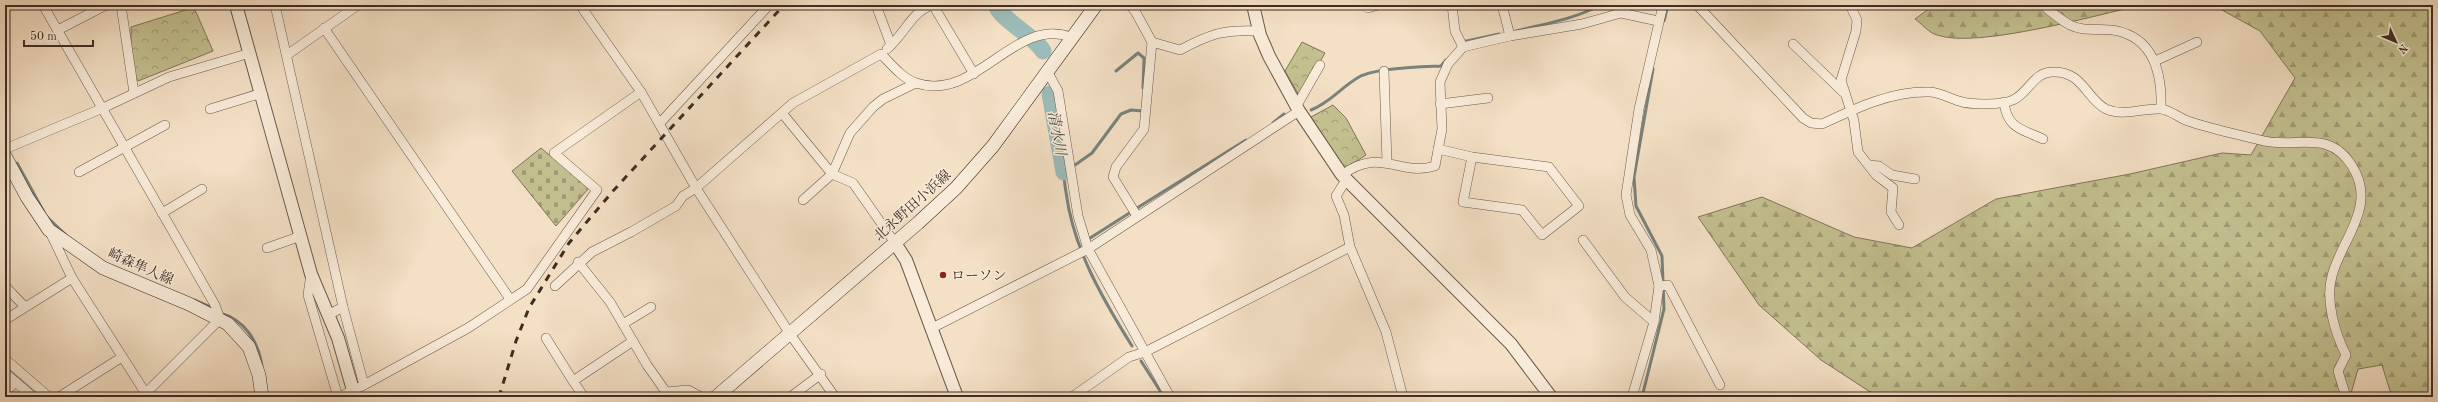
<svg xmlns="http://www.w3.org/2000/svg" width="2438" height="402" viewBox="0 0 2438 402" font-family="'Old Standard TT','Noto Serif JP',serif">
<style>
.forest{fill:url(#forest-firs);stroke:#81765a}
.cemetery{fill:url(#cemetery-stones);stroke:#81765a}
.park{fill:url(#park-crowns);stroke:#81765a}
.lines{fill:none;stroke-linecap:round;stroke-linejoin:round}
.stream{stroke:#77837d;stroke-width:3}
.canal{stroke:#9cbcb9;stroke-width:10}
.river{stroke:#9cbcb9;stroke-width:17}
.minor-casing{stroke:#6c5a4c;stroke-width:10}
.tertiary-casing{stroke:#6c5a4c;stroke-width:14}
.secondary-casing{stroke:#3f2d23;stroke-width:14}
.minor{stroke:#f8ebd9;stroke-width:9}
.tertiary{stroke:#f8ebd9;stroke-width:12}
.secondary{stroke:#f8ebd9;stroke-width:13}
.rail{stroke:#3f2d23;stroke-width:3;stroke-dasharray:7 7;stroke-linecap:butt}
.poi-dot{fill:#8f2418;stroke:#f8ebd9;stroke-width:1.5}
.labels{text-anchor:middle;stroke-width:3;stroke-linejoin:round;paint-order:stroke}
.street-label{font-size:14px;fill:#3f2d23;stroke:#f8ebd9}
.poi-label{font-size:14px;fill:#3f2d23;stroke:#f8ebd9;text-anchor:start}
.water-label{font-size:15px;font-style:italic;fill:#565148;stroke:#f8ebd9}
</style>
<defs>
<pattern id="forest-firs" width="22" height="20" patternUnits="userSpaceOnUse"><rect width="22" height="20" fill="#c3c090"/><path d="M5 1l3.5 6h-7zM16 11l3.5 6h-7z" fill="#a09c75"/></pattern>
<pattern id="cemetery-stones" width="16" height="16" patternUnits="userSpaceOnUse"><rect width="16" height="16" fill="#c3c090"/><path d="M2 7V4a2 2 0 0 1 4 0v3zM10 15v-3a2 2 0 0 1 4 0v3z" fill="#a09c75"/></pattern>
<pattern id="park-crowns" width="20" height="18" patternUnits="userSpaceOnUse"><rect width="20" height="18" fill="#c3c090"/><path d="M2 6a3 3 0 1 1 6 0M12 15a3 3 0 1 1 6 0" fill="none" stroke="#a09c75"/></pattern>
</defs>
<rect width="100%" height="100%" fill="#f4e0c5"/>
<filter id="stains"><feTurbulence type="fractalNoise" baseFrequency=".005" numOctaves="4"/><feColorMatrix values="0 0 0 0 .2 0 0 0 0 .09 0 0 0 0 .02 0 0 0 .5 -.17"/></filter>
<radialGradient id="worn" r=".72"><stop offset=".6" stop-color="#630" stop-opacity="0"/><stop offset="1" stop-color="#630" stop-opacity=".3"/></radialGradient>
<g class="forest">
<path d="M1934,5H2142C2096,15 1977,49 1937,35C1929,33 1921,23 1915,19Z"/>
<polygon points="2213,5 2433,5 2433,397 2392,397 2382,365 2358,369 2350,397 1878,397 1821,360 1759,305 1698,217 1762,197 1854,237 1912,248 1996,199 2130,174 2222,153 2251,155 2295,78 2260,31"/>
</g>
<polygon class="cemetery" points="541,148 589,188 556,226 512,171"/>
<g class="park">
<polygon points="192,8 196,12 213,51 138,81 131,66 131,27"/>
<polygon points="1302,42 1325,53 1300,97 1285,71"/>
<polygon points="1333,105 1346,118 1366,155 1344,169 1311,117"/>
</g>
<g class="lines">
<g class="stream">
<polyline points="1664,21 1668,5"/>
<path d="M1516,31C1544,24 1575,19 1600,5"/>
<polyline points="1462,42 1499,34"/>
<polyline points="1116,71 1138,53 1144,58 1143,88"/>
<path d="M1311,110C1331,102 1340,88 1359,77C1375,68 1421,67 1441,66L1446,60"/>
<polyline points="1273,123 1284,114"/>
<polyline points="17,163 44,212"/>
<polyline points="1075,165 1092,153 1121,114 1131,110 1143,111"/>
<path d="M1065,171C1063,176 1065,186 1066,192C1073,248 1102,298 1132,346"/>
<polyline points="1137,208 1246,140"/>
<polyline points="47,217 66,235"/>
<polyline points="1087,240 1131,212"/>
<polyline points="194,300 213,308"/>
<path d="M220,313C245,320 258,341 262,366"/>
<polyline points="1141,361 1164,397"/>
<polyline points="1642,397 1664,309 1662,256 1636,206 1634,177 1653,69"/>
</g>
<polyline class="canal" points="5,366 40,397"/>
<g class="river">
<path d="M996,5C1001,20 1033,35 1043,51"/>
<polyline points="1050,94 1064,172"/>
</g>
<defs>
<g id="minor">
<polyline points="43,5 215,305 220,319 146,393"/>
<polyline points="121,5 134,93"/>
<polyline points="275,5 343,307 328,315"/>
<polyline points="580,5 641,92 696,188 790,334 835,397"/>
<polyline points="876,5 891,45 887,49"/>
<polyline points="933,5 974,74"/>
<path d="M1130,5L1135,11L1152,42L1180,50C1210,34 1224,29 1259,31"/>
<polyline points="1367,5 1368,8 1378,5"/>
<polyline points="1452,5 1455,31 1463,47"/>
<polyline points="1502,5 1510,36"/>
<path d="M1697,5L1803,118L1811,123L1822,124C1856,108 1891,91 1929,92C1939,92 1949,98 1959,101C1970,105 2002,105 2013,100C2029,93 2033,72 2053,72C2083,71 2087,100 2106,109C2124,117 2141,108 2160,109C2169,109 2179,118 2188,121C2211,129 2236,134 2260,140C2294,150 2328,127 2352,166C2378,206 2341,240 2332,276C2325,300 2335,333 2346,355L2338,371L2346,397"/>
<polyline points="1850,5 1857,20 1856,31 1841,80 1854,121 1858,152 1876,175 1893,188 1891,212 1899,225"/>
<path d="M2043,5C2051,12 2061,20 2070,25C2086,33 2102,27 2118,31C2155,40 2162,75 2161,108"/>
<polyline points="324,28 510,299"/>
<polyline points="58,30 106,5"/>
<polyline points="1793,44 1843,92"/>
<path d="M891,45C906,31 912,12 932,5"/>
<polyline points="287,55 358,5"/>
<polyline points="2155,61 2197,42"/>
<polyline points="1047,71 1058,91 1078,216 1088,249 1170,397"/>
<polyline points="1384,71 1387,163"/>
<path d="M2004,102C2007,128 2021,129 2043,139"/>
<polyline points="1440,104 1488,98"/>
<polyline points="1296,107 1320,65"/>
<polyline points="210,109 262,93"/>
<polyline points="782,113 832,174 853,183 895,243"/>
<polyline points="660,123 769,5"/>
<polyline points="5,149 103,108 169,77 250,53"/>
<polyline points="1438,149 1472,157 1549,167 1579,206 1542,235 1522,210 1463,202 1472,157"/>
<polyline points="1869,165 1879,166 1892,175 1915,179"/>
<polyline points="79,172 165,125"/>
<path d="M1342,175C1380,146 1398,177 1435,166L1442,129L1440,82L1448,64L1463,47L1510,36L1582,24L1621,13L1658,21"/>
<polyline points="803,200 832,174 850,133 873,107 883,99 916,83"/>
<polyline points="162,213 202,189"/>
<polyline points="1137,216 1113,177 1116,167 1144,129 1152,42"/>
<polyline points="50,232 72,278 148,397"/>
<polyline points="1583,240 1625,297 1654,322"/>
<polyline points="1350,247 1386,332 1403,397"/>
<polyline points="267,248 301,236"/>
<polyline points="578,262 610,302 647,365 666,392 688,390 701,397"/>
<polyline points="311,274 308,295 338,397"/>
<polyline points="5,286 25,307"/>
<path d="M555,286L592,252L631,232L676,206L683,196L696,188L793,103L881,54C892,65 902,78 916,83C976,103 1014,16 1071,37"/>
<polyline points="1659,286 1668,285 1720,385"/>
<polyline points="343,307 364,385"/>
<polyline points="5,320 72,278"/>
<polyline points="623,324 651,307"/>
<polyline points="932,328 1088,249 1299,111"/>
<polyline points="546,338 573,381"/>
<polyline points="5,359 49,397"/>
<polyline points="5,373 33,397"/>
<polyline points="5,392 16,382"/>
<polyline points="793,395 821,374"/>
<polyline points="59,397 122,357"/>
<polyline points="339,397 364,385 468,328 527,289 597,190 554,153 641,92"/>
<polyline points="584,397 573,381 633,341"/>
<polyline points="1072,397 1129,357 1145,352 1350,247 1344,215 1336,196 1346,180"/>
<polyline points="1632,397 1654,322 1659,286 1651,250 1630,215 1626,195 1639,109 1663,5"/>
</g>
<g id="tertiary">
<polyline points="236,5 311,274 338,338 355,397"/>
<polyline points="1253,5 1260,35 1269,56 1299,111 1342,175 1511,344 1551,397"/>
<polyline points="895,243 906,260 957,397"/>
</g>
<g id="secondary">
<polyline points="5,156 27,197 49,230 103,268 189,304 228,324 249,347 259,375 262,397"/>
<polyline points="716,397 918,223 956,188 993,146 1096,5"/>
</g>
</defs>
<use href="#minor" class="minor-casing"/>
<use href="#tertiary" class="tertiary-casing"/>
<use href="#secondary" class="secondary-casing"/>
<use href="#minor" class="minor"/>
<use href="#tertiary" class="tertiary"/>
<use href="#secondary" class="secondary"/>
<polyline class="rail" points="499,397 516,341 529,308 569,243 613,191 784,5"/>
</g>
<circle class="poi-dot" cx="943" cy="275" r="4"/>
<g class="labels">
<g class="street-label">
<text transform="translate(912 205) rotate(-42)" y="5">北永野田小浜線</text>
<text transform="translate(141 266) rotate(24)" y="5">崎森隼人線</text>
</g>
<g class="poi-label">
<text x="951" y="280">ローソン</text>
</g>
<g class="water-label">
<text transform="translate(1057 133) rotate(80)" y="5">清水川</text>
</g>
</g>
<rect width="2438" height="402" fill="none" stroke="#f4e0c5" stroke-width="20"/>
<rect x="6" y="6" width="2426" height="390" fill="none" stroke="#3f2d23" stroke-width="2"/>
<rect x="10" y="10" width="2418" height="382" fill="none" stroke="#3f2d23"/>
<g transform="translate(2396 42) rotate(134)" stroke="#f8ebd9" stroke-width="3" paint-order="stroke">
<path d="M0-3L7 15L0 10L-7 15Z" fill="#3f2d23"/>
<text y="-6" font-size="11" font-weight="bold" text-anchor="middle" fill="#3f2d23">N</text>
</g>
<path d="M24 40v6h69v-6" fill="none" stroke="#3f2d23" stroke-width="2"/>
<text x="30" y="40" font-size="12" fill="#3f2d23" stroke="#f8ebd9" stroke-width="3" paint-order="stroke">50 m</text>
<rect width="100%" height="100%" filter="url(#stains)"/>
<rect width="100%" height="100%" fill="url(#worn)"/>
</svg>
